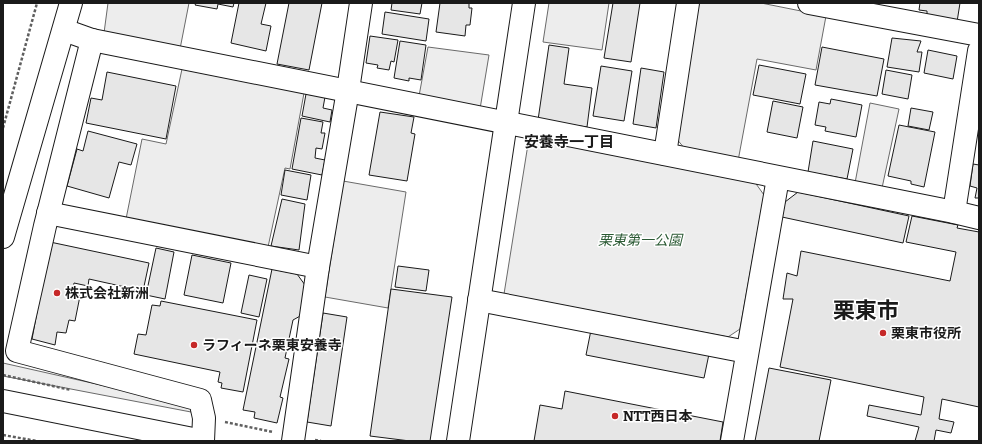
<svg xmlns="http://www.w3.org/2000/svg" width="982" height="444" viewBox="0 0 982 444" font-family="Bitter,'Noto Sans JP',serif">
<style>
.built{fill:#ededed;stroke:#6a6a6a}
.building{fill:#e6e6e6;stroke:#1a1a1a}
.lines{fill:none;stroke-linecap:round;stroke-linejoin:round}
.minor-casing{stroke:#1a1a1a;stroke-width:24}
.path{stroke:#5f5f5f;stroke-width:2.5;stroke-dasharray:3 2;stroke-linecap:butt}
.minor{stroke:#fff;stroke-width:22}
.poi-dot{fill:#c62828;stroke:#fff;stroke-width:1.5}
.labels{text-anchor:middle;stroke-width:3;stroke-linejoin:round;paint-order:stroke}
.park-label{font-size:14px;font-style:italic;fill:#2b5a34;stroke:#fff}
.poi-label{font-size:14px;font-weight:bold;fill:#1a1a1a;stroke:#fff;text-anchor:start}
.neighbourhood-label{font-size:15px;font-weight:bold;fill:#1a1a1a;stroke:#fff}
.town-label{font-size:22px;font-weight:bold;fill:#1a1a1a;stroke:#fff}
</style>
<rect width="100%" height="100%" fill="#fff"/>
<g class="built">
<polygon points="108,3 189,3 180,49 104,33"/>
<polygon points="549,3 609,3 602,50 543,42"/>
<polygon points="696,3 761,3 826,16 816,70 757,59 738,161 686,150 675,137"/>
<polygon points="428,47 489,55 480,109 419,96"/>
<polygon points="182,69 304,93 290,169 285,168 268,247 126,219 142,139 166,144"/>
<polygon points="870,103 899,109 882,188 855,183"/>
<polygon points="529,138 754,181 764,195 740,329 728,337 504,294"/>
<polygon points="343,181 406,192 388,308 325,297"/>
<polygon points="3,363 194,406 191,412 3,376"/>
</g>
<g class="building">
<polygon points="196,3 234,3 233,7 218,4 217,9 195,5"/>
<polygon points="239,3 266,3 261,24 271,26 266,51 231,43"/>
<polygon points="289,3 322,3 309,70 277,64"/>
<polygon points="392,3 422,3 420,14 391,10"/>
<polygon points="440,3 469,3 469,8 472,8 470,25 466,25 465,36 436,32"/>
<polygon points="613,3 640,3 631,62 604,58"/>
<polygon points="920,3 960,3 957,22 927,16 927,11 919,10"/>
<polygon points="385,12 429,19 426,41 382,34"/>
<polygon points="370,36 398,40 394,62 391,61 389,70 377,68 378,65 366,63"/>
<polygon points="892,38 921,41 917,52 922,52 919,72 887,67"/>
<polygon points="400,41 426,45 421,80 409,78 409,81 394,78"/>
<polygon points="549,45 569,48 564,84 592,88 587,127 538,120"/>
<polygon points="822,47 884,59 877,96 815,85"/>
<polygon points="928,50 957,56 953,79 924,73"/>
<polygon points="759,65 806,74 800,104 753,95"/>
<polygon points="601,66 632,71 624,121 593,116"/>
<polygon points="641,68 664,72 656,128 633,124"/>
<polygon points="886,70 912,75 908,99 882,94"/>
<polygon points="107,72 176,86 166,139 86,123 91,98 102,100"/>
<polygon points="306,94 325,97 323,108 332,110 330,122 302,116"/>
<polygon points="831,99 862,105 856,137 825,131 826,127 815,125 819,102 830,104"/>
<polygon points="773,101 803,107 797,138 767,132"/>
<polygon points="911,108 933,112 929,130 908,126"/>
<polygon points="380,112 414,117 411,133 415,134 407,181 369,175"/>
<polygon points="301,118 323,122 321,133 325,133 322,149 316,148 315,158 325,160 322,175 292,169"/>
<polygon points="899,125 935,132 924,187 911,184 911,181 888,176"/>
<polygon points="88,131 137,144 131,165 119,162 109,198 67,186 77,149 83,151"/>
<polygon points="813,141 853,149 847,179 808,172"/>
<polygon points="973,164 979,165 979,198 975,198 977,188 970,186"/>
<polygon points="285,170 311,175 307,200 281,195"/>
<polygon points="798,192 909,216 903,243 782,217 785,202"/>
<polygon points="282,199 305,204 299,250 271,246"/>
<polygon points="912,216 958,225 957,228 979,232 979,407 942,399 939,419 954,422 951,433 936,430 934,441 915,441 919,427 867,416 869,405 921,415 924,397 780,367 793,299 783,299 787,273 797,276 801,251 950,281 956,252 906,242"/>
<polygon points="50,242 149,263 143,291 89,279 88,286 74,283 72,295 80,296 75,321 69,320 66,333 57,332 55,345 32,339"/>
<polygon points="156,248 174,252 165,299 146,295"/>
<polygon points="192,255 231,263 223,303 184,295"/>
<polygon points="398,266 429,270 426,291 395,287"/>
<polygon points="272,269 297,274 305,285 302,315 293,320 285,358 289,359 280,397 283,398 277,423 254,418 255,412 243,410"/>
<polygon points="249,275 267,279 259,317 241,313"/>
<polygon points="391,289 452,297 430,441 410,441 370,436"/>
<polygon points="161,301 257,320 243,392 221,388 222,383 218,382 220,372 134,354 138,334 146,335 152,305 160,306"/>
<polygon points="323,313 347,317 331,426 307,422"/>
<polygon points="591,330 709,354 704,378 586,355"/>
<polygon points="769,368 831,380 819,441 755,441"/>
<polygon points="565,391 723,422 720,441 534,441 540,405 562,409"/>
</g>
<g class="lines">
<defs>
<g id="minor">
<polyline points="809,3 979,35"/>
<path d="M64,30L92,40C379,97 666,156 954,212L979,218"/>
<polyline points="92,40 45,226 17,351 200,400 204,418 203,441"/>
<polyline points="665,154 688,3"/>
<polyline points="954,212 979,51"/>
<polyline points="48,213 318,267"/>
<polyline points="3,237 71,3"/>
<polyline points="479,300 747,352"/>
<polyline points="3,401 203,441"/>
<polyline points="293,441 318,267 348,90 361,3"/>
<polyline points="458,441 524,3"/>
<polyline points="732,441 778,178"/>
</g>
</defs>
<use href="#minor" class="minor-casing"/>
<g class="path">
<polyline points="3,128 37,3"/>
<polyline points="3,375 71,390"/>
<polyline points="225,422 273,432"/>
<polyline points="3,435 37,441"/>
<polyline points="315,440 321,441"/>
</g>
<use href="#minor" class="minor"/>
</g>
<g class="poi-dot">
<circle cx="57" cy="293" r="4"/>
<circle cx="883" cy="333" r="4"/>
<circle cx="194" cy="345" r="4"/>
<circle cx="615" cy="416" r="4"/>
</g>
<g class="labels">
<g class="park-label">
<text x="640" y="245">栗東第一公園</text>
</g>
<g class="poi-label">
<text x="65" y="298">株式会社新洲</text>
<text x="891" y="338">栗東市役所</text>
<text x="202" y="350">ラフィーネ栗東安養寺</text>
<text x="623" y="421">NTT西日本</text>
</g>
<g class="neighbourhood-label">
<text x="569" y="147">安養寺一丁目</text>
</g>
<g class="town-label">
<text x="866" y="318">栗東市</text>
</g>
</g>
<rect width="982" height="444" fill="none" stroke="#1a1a1a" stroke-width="8"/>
</svg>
